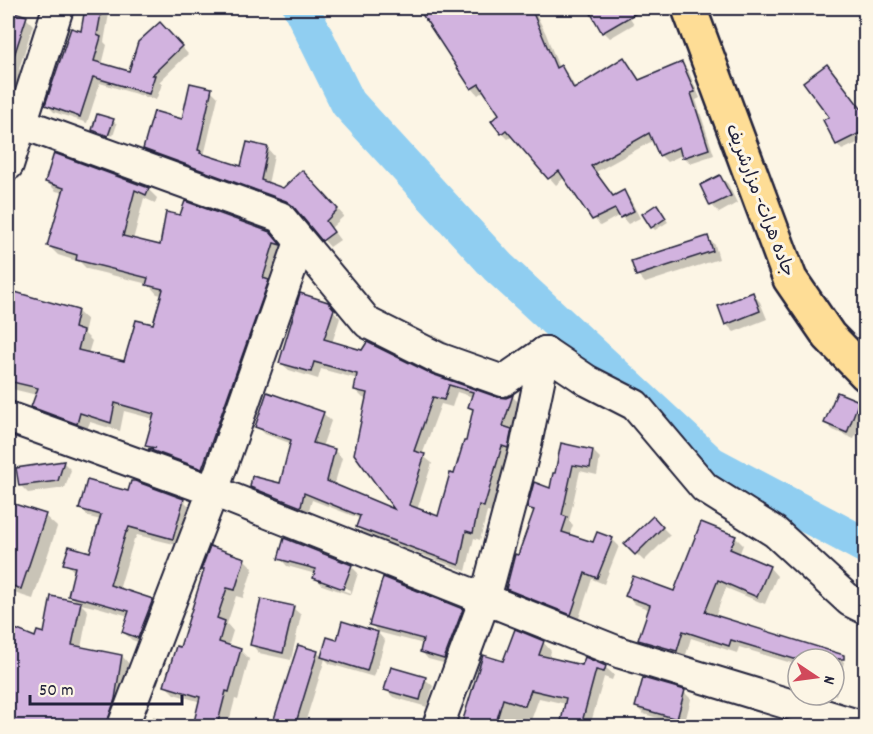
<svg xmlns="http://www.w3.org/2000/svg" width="873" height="734" viewBox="0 0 873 734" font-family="Dekko,'Playpen Sans Arabic',sans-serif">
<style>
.shadow{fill:#0003;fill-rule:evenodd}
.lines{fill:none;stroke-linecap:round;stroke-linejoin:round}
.river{stroke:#90cef1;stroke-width:36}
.building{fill:#d2b3df;stroke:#22223b;stroke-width:1.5;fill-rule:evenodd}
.minor-casing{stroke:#22223b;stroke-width:34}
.highway-casing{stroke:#22223b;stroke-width:38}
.minor{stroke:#fcf5e5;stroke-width:30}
.highway{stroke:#fedd96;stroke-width:33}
.labels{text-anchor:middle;stroke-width:6;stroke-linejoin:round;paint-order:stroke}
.street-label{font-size:18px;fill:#22223b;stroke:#fcf5e5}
</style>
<rect width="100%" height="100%" fill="#fcf5e5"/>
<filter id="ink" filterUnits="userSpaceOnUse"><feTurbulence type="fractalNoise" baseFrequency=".0167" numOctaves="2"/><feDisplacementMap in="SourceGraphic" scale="12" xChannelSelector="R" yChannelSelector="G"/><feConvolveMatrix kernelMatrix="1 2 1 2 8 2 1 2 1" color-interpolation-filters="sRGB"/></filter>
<g filter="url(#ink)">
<g class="shadow">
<polygon points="87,8 110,8 104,42 107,45 102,65 130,73 160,24 188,54 159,82 162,84 156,100 100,83 87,123 54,112 47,105 82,33"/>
<polygon points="420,8 533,8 546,34 559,68 560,67 567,73 576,89 623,59 641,81 682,64 688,70 700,98 696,100 714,155 690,163 682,155 667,162 660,155 654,140 596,172 614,197 624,192 630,199 640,218 628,224 620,215 600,226 565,177 556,185 513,136 508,139 502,133 501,115 485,90 478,95 472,88"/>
<polygon points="590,8 624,8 634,24 610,38 604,32"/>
<polygon points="8,12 26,18 33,25 19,69 21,72 12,101 8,99"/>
<polygon points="211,90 218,97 204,156 242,168 268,149 274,156 268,184 283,189 309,178 344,216 331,228 340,240 330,247 294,207 151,155 144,148 183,121"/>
<polygon points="863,107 866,110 866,139 842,150 837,144"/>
<polygon points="113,121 117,124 113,136 94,130"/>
<polygon points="720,177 728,184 737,203 719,213 712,205"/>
<polygon points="47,182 148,189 157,198 155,203 144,198 133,240 161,247 167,214 279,243 287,252 212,477 159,458 146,445 154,419 124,411 120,431 90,422 86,432 42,416 33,407 37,395 8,388 8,292 77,311 87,320 84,333 92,341 88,354 125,363 154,326 163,295 157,294 148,284 87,269 80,262 58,255 49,246 64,193 56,191"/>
<polygon points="657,206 668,222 655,230 652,227"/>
<polygon points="707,238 715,245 719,259 645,283 638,275"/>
<polygon points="753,294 760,302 767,319 734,332 726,324"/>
<path d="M328,304L340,318L332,343L497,399H506L513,397L520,404L511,431L518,438L510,452L492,513L487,512L480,540L474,538L466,571L365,534L358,527L361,519L312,500L308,514L259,494L251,487L281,485L292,444L265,434L257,426L323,413L331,421L322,447L334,450L342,458L334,486L398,512L367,399L363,398L355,390L358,379L321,369L318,379L289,370L281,363ZM457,392L473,397L470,407L474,411L467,443L440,518L417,510L432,463L422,455L441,404L452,407Z"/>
<polygon points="432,334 446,342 448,344 435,338"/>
<polygon points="838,394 859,403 866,410 854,439 833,430 826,423"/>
<polygon points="593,451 600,458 597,475 580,471 569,521 573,525 569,536 593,543 612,539 619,546 604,584 592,579 578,621 514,595 507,588 535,514 529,508 551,490 554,474"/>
<polygon points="64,463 71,470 65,488 28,493 20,485 18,469"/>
<polygon points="129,493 183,500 191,508 182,546 137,535 135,539 134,539 119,590 152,600 161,608 147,645 132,640 123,632 129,616 94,606 94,607 81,604 88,611 81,648 122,656 130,665 123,708 116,726 8,726 8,701 16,671 8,668 8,627 36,639 45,635 77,602 70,595 75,572 65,563 91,554 101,520 89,517 81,509"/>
<polygon points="8,503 45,516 57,527 33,599 8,591"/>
<polygon points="653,518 670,535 644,561 626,544"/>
<polygon points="735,537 743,545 739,555 769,567 777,576 765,604 726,588 715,617 836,654 844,662 836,695 834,694 834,659 798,659 798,665 739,647 737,653 691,638 685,658 648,648 640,640 650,610 635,604 627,596 675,593"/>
<path d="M280,558L351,566L358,573L351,595L322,585L315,577L316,574L287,566ZM321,579L351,590L350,593L321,582Z"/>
<polygon points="244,559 253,568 243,598 236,596 227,624 233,631 228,647 241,651 249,659 238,700 235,699 228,726 194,726 201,702 174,694 165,685 181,649 205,571 203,569"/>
<polygon points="293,608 301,615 291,660 259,653 252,645"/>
<polygon points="462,610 469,617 451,665 428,659 421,651 424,644 378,632 371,624"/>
<polygon points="378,633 385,641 374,677 330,664 325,659 304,726 283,726 276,719 299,647 318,653 323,658 328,639 338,642"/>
<polygon points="543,642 551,651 549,659 583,667 605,667 614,675 612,680 604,677 590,726 562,726 566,704 539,698 529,726 462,726 484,656 504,663"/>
<polygon points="425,679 433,686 427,707 393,697 386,690"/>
<polygon points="684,692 691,699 684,726 644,714 636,707"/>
<polygon points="153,716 188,726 151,726"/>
</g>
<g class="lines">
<polyline class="river" points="301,8 348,103 498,267 711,464 866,546"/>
</g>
<g class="building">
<polygon points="85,8 102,8 97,35 101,37 94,61 129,71 138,42 160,22 182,46 152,75 155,75 149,94 93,77 80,117 45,105 71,28 81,31"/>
<polygon points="418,8 531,8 556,68 561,65 574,89 624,57 639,80 682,62 695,92 691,93 709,149 682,158 679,147 659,156 649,133 591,166 613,196 624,190 634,211 620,218 615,209 592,220 559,171 548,179 506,130 501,134 491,121 499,114 479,84 471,89"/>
<polygon points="588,8 645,8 602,33"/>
<polygon points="8,10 27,16 11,65 8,64"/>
<polygon points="827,64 866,115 866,130 836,145 823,120 829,117 803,82"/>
<polygon points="190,83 212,88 198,150 201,151 200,153 241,166 247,142 268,147 261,180 283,188 302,170 338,209 326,221 334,232 322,241 293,206 286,201 143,149 154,111 182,119"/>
<polygon points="97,114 114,119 108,136 92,130"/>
<polygon points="54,153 149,188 146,195 135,190 123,236 160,245 166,212 180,215 185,201 270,232 281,245 274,243 263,278 269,280 202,469 148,449 156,448 145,446 154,414 115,403 111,423 80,413 77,424 31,407 38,388 8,381 8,290 78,310 74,328 83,331 78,350 124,361 136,320 153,324 163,289 146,285 148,278 76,260 77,255 47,246 64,188 45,182"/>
<polygon points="720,175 731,196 710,206 700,185"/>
<polygon points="657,204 666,218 651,228 642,214"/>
<polygon points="708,236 713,251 636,276 631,261"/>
<polygon points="753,292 760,311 725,325 718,306"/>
<path d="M300,293L328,302L334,309L324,339L362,350L367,342L432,374L497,397L506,398L513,395L503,426L512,429L508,448L502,446L484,507L479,505L473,533L466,531L459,565L356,527L360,516L304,493L301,507L250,487L252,476L280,483L291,440L255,427L267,392L324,412L313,443L335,449L327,481L394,509L354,454L367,393L354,390L357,374L314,362L311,372L279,363ZM449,385L473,392L468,407L473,409L466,441H464L454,474L450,473L438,516L409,505L425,454L414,451L433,397L444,400Z"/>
<polygon points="837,392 859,401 847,433 824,423"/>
<polygon points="561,443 593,450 590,468 573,465 562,515 567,517 562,532 593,542 597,532 613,538 597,578 585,573 571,615 506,589 515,554 518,555 534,510 527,508 534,482 550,488 553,473 555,473"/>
<polygon points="64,461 58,481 19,486 16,468"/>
<polygon points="87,480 128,491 131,481 135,481 184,499 173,539 129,527 127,532 126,532 110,585 153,599 138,638 122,632 129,611 86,599 85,600 68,596 75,567 63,564 69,546 90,552 101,515 79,509"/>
<polygon points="8,502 46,514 21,589 8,584"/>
<polygon points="653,516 663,527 635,555 624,544"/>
<polygon points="701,522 736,536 730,549 770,566 757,597 718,580 705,612 844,655 844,659 794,659 731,640 729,646 683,631 677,651 638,640 650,605 625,596 633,576 674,591"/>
<polygon points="284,538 352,565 343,589 313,578 316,569 278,559"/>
<polygon points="210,546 245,558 235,590 227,588 217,618 225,621 219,642 241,649 229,692 226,691 217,726 193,726 200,697 164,686 176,646 180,647 204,570 201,570"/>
<polygon points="383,577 463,609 444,659 420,652 423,639 369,625"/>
<polygon points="51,596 81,602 72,645 122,655 115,699 106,726 17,726 8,724 8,626 35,637 37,631 44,633"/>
<polygon points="261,599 294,606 283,653 250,645"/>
<polygon points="342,621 378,632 367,671 321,657 327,637 337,640"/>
<polygon points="515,629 544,641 539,655 582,665 585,657 606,666 604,672 596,670 581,726 560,726 566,698 531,690 525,706 503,699 495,726 461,726 483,655 503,661"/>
<polygon points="298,645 318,651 295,726 274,719"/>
<polygon points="391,667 426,677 420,700 384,690"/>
<polygon points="643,678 685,690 677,719 635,707"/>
</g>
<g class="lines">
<defs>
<g id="minor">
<polyline points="21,123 280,217 368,323 438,358 503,381 545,352"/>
<polyline points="8,165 58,8"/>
<polyline points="545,352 588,381 635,405 705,488 775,532 850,601 866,609"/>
<polyline points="8,417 213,491 621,653 861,726"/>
<polyline points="123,726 213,491 300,242"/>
<polyline points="438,726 485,599 525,449 545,352"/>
</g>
<polyline id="highway" points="689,8 790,279 829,336 866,374"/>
</defs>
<use href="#minor" class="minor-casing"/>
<use href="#highway" class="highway-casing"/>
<use href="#minor" class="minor"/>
<use href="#highway" class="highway"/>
</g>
</g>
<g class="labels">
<g class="street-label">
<text transform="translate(761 200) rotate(69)" y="6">جاده هرات- مزارشریف</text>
</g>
</g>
<rect width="873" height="734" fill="none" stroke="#fcf5e5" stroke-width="30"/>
<rect x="15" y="15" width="843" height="704" fill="none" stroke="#22223b" stroke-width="2" filter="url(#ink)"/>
<g transform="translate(816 677) rotate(103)"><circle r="28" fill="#fcf5e5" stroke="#a5a1a1" stroke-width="1.5"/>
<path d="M0-4.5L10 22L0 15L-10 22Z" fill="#d1495b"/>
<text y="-9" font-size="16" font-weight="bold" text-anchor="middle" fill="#22223b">N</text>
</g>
<path d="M30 695v9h152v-9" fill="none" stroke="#22223b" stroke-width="3"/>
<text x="39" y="695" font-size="18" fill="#22223b" stroke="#fcf5e5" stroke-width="4.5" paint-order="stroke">50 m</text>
</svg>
